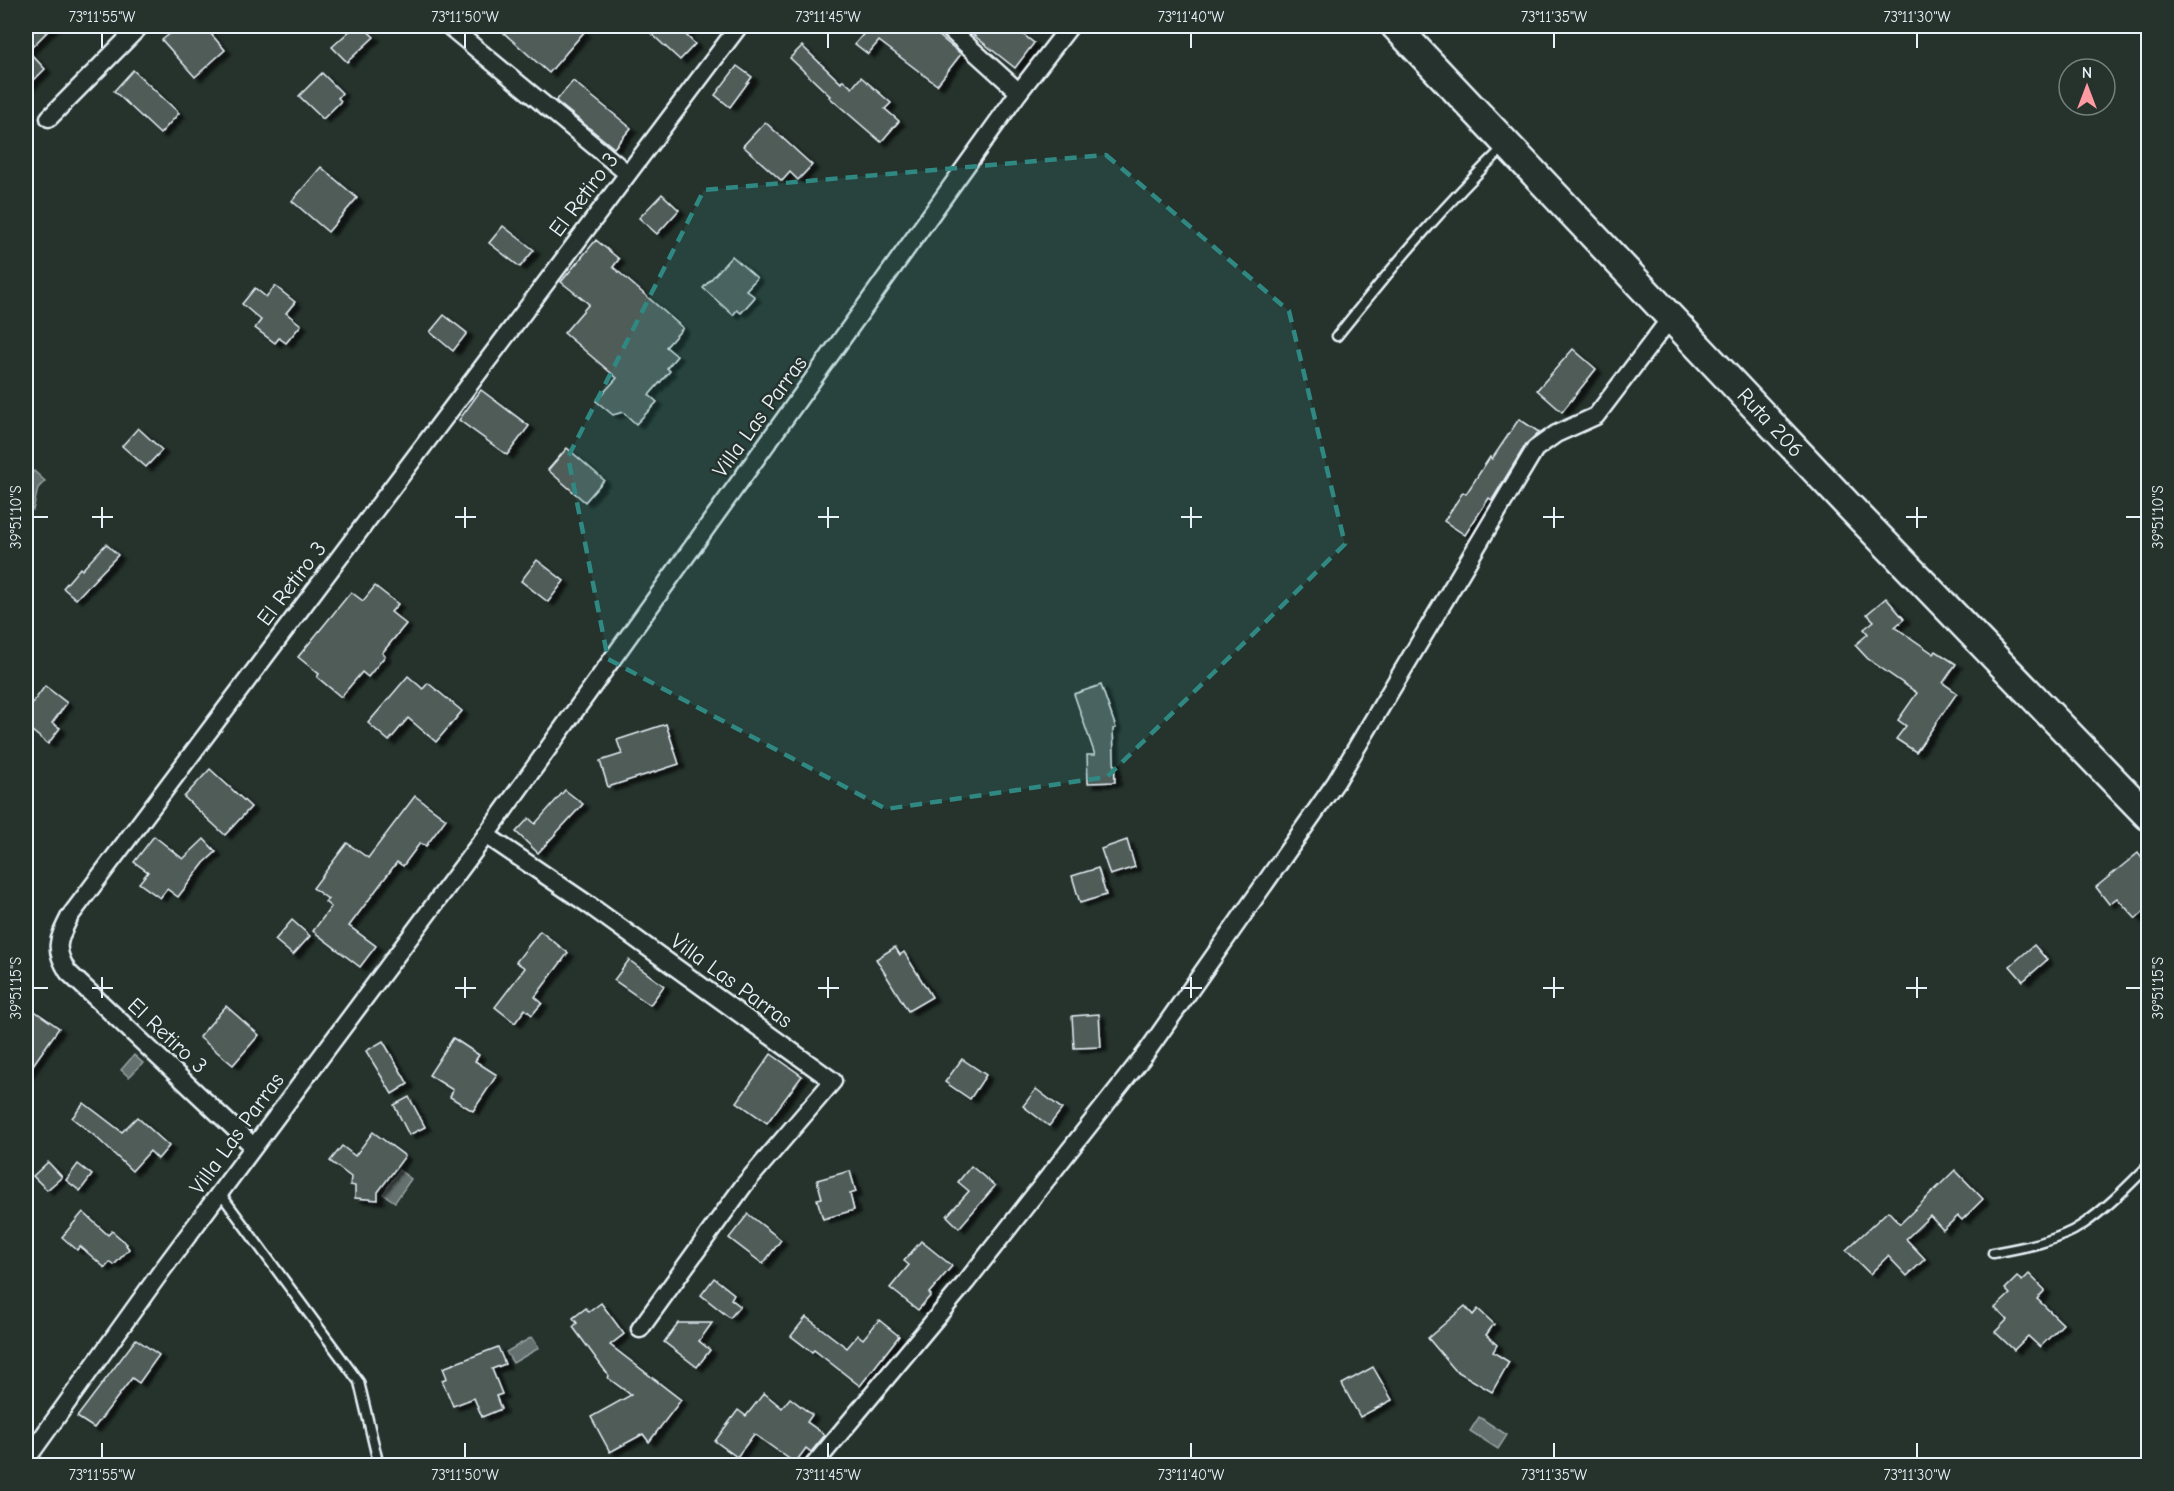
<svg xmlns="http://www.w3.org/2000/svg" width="2174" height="1491" viewBox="0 0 2174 1491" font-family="'Comic Neue',sans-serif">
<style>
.water{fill:#636f6d;stroke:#98a3a5;stroke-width:1.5}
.building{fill:#505c59;stroke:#e8f1f8;stroke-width:1.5;filter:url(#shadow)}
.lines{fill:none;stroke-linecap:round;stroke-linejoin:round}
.service-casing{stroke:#e8f1f8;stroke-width:13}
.minor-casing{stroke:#e8f1f8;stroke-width:21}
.trunk-casing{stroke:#e8f1f8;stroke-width:32}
.service{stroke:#26332d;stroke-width:8}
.minor{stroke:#26332d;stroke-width:16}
.trunk{stroke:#26332d;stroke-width:27}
.marked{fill:#308883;fill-opacity:0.2;stroke:#308883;stroke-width:4.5;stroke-dasharray:12 8;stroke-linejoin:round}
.ticks{fill:none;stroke:#e8f1f8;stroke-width:2}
.labels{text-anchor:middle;stroke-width:5;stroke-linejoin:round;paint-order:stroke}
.street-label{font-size:22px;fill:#e8f1f8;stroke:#26332d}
.neatline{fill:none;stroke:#e8f1f8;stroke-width:2}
.ticks-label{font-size:15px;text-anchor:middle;fill:#e8f1f8}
</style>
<defs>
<filter id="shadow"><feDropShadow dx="6" dy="4" stdDeviation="1.5" flood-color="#0009"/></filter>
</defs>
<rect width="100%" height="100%" fill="#26332d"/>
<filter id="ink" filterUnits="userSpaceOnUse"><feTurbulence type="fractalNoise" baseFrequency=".0167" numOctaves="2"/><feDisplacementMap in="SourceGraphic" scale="12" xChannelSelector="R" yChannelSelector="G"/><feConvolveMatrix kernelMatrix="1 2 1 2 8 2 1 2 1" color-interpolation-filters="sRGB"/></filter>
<g filter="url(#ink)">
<g class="water">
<polygon points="34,471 45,481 38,488 33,510 26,503 26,480"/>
<polygon points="134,1055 143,1063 129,1077 121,1070"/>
<polygon points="399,1170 411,1179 395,1202 383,1194"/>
<polygon points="532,1337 539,1348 513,1363 506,1352"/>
<polygon points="1479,1417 1507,1435 1498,1449 1470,1431"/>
</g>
<g class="building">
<polygon points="26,26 53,26 28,51 45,69 26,88"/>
<polygon points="180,26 204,26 225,50 195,77 162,40"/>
<polygon points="355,26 362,26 374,37 347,62 332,47"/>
<polygon points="496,26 576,26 584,32 549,73"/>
<polygon points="643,26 693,26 685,34 695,44 680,60"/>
<polygon points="859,26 927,26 961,54 937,85 879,41 868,54 855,44 866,31"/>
<polygon points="962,26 1012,26 1034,43 1015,68"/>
<polygon points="802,46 841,83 843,80 852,88 861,77 891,103 885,109 899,121 881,142 829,97 830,96 790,58"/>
<polygon points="737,66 752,77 730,107 715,95"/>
<polygon points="133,70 179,113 160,134 114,91"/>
<polygon points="322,73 342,93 338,98 341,101 323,119 299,96"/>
<polygon points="573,81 631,128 614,148 556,101"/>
<polygon points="765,122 812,165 798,180 790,172 782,181 743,146"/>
<polygon points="321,167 357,198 328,232 292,201"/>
<polygon points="662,194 679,210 657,234 639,218"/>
<polygon points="503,226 534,250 520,267 489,243"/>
<polygon points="596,240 619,259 613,267 683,328 666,347 677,356 667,368 670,371 649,395 657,402 636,424 623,412 613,415 596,401 617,378 564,333 589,304 561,282"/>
<polygon points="732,256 757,278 746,290 755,297 741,313 737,310 733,315 703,288"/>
<polygon points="275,286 295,302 286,313 301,325 286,343 279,338 275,343 255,328 261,320 242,304 255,288 266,297"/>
<polygon points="444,315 467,333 453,351 430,332"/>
<polygon points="1573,349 1596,369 1562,412 1537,390"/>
<polygon points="481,390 529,426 507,455 459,420"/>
<polygon points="1519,419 1539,432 1526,444 1492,500 1489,498 1465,535 1444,521 1463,492 1466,494 1490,457 1492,459"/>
<polygon points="138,428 162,450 146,467 122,446"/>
<polygon points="567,448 604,480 585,502 548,470"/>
<polygon points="106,544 118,555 76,599 63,588 80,568 82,570"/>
<polygon points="537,560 564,581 548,602 521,581"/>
<polygon points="375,586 398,604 391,612 406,624 382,653 385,656 368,677 362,672 341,697 317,677 319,674 298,657 351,592 363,601"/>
<polygon points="1886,598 1904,619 1895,627 1934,654 1936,651 1956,664 1943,683 1957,693 1916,752 1896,739 1906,726 1898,720 1917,693 1868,659 1855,645 1868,634 1864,629 1874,621 1867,614"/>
<polygon points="408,676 423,689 428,683 462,711 436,742 408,718 389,741 368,723"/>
<polygon points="1101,685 1116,728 1113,729 1115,782 1088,783 1087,755 1095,755 1074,694"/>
<polygon points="45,686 67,703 52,723 60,728 48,744 26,726 26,712"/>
<polygon points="666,724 679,764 608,787 600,761 622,754 617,740"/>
<polygon points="210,769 251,807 225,835 184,797"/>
<polygon points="565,790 583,804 538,853 516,832 529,818 535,824"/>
<polygon points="415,796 446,819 426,846 420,843 403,866 397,862 349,926 376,946 360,967 313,931 331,907 325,902 328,899 313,888 347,843 368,858"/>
<polygon points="154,836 183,859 204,839 216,852 204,863 178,897 167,889 160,898 139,883 148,872 134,862"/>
<polygon points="1127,840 1135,867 1110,875 1101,849"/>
<polygon points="2138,853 2148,866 2148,908 2136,919 2117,898 2109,904 2096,887"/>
<polygon points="1098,868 1106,895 1080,903 1072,876"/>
<polygon points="292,920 310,936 293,955 275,940"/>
<polygon points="540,931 568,953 535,997 542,1003 532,1015 525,1009 515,1023 495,1007 525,968 516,962"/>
<polygon points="2034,945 2047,960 2023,981 2010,966"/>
<polygon points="895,947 900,955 904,952 932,997 908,1011 876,959"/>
<polygon points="629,960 664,986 650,1005 614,980"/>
<polygon points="26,1005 59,1028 26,1075"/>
<polygon points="226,1006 259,1035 233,1065 199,1037"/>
<polygon points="1099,1014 1101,1047 1074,1048 1072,1016"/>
<polygon points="453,1038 479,1055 475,1061 497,1075 473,1111 450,1097 453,1090 429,1075"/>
<polygon points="383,1041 408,1084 392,1094 366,1051"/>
<polygon points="771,1054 802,1076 767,1123 737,1102"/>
<polygon points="962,1059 986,1075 970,1099 945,1082"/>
<polygon points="1036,1089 1062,1109 1049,1126 1023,1106"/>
<polygon points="409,1097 425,1127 409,1135 394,1105"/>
<polygon points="84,1103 122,1132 137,1117 169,1146 158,1159 150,1151 132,1171 96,1137 72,1118"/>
<polygon points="373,1132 405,1156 378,1192 378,1200 355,1198 355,1186 350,1185 351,1177 330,1161 342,1146 355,1156"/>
<polygon points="48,1162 62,1177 47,1190 33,1176"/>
<polygon points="78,1164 92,1175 80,1191 66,1180"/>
<polygon points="971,1166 995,1186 959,1228 947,1216 969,1191 958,1182"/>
<polygon points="1955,1170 1983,1199 1962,1220 1958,1216 1943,1230 1930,1216 1906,1239 1925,1259 1907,1276 1888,1256 1870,1274 1846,1250 1888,1211 1900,1224"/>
<polygon points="850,1171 856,1192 850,1194 854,1210 823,1219 817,1199 822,1198 817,1180"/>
<polygon points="83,1212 108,1235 112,1231 127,1244 126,1245 129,1249 114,1265 110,1262 105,1268 80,1246 77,1250 62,1237"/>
<polygon points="748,1214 781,1240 763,1264 729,1238"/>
<polygon points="921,1241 952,1266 929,1293 931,1295 918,1310 890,1288 909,1265 904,1261"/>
<polygon points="2029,1274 2045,1290 2037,1299 2063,1324 2040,1347 2028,1336 2014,1350 1995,1332 2007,1320 1995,1308 2010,1294 2005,1289 2017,1277 2022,1281"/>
<polygon points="714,1278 734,1294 731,1299 740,1306 730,1318 701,1295"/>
<polygon points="601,1303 624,1334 610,1345 681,1400 649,1442 643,1434 610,1452 591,1417 631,1395 608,1378 609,1376 573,1327 577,1323 573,1318 586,1308 589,1312"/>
<polygon points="1465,1306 1473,1315 1478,1309 1494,1324 1486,1335 1497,1345 1493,1352 1509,1362 1492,1392 1455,1370 1428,1338"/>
<polygon points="806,1317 847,1348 858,1335 863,1339 879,1320 899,1336 860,1386 814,1350 812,1352 791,1336"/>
<polygon points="678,1323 712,1323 699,1341 710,1350 697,1367 664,1342"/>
<polygon points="136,1339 159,1355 139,1383 132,1378 94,1428 77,1417"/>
<polygon points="498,1347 505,1364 492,1369 502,1394 496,1396 501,1409 482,1417 474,1398 453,1406 442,1380 447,1378 443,1368"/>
<polygon points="1373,1367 1392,1400 1360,1417 1342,1384"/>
<polygon points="764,1393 782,1408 790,1398 812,1415 807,1422 825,1435 811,1452 806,1448 795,1463 754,1434 737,1457 715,1441 738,1410 746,1416"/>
</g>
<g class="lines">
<defs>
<g id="service">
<path d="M1337,336C1390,270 1444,205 1505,146"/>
<polyline points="220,1193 359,1382 379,1466"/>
<path d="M1993,1253C2021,1248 2059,1241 2082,1225C2106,1209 2127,1187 2148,1166"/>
</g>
<g id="minor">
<polyline points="946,26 1019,92"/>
<polyline points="450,27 627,173"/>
<polyline points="49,118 140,26"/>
<polyline points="486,835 589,905 833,1081 744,1185 640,1329"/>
<path d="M253,1146L68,972C53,948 58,940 70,916L739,26"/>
<polyline points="26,1460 160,1273 486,835 1019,92 1070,26"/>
<polyline points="813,1466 966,1282 1146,1053 1336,782 1535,449 1556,434 1596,416 1672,316"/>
</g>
<polyline id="trunk" points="1395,26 1848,505 2148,816"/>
</defs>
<use href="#service" class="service-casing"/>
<use href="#minor" class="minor-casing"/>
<use href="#trunk" class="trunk-casing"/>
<use href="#service" class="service"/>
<use href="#minor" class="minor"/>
<use href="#trunk" class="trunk"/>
</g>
</g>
<path class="marked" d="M1106,155L1289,311L1345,544L1107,777L886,809L608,659L568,457L704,190Z"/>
<path class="ticks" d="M102,33V48M465,33V48M828,33V48M1191,33V48M1554,33V48M1917,33V48M102,507V528M465,507V528M828,507V528M1191,507V528M1554,507V528M1917,507V528M33,517H48M92,517H113M455,517H476M818,517H839M1181,517H1202M1543,517H1564M1906,517H1927M2126,517H2141M102,977V998M465,977V998M828,977V998M1191,977V998M1554,977V998M1917,977V998M33,988H48M92,988H113M455,988H476M818,988H839M1181,988H1202M1543,988H1564M1906,988H1927M2126,988H2141M102,1443V1458M465,1443V1458M828,1443V1458M1191,1443V1458M1554,1443V1458M1917,1443V1458"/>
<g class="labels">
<g class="street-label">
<text transform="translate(583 194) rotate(-53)" y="8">El Retiro 3</text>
<text transform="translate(759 416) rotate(-54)" y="8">Villa Las Parras</text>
<text transform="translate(1771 422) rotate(47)" y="8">Ruta 206</text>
<text transform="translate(291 583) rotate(-53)" y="8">El Retiro 3</text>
<text transform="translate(732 980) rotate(36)" y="8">Villa Las Parras</text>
<text transform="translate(168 1035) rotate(43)" y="8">El Retiro 3</text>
<text transform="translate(236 1133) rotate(-54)" y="8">Villa Las Parras</text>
</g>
</g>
<rect width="2174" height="1491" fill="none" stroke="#26332d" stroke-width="66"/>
<g transform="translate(2087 87)"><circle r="28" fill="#26332d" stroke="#747f7e" stroke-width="1.5"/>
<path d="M0-4.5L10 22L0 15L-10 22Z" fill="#ff9aa2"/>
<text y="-9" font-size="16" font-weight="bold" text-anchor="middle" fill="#e8f1f8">N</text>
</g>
<rect x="33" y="33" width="2108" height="1425" class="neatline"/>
<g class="ticks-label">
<text x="102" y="22">73°11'55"W</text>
<text x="465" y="22">73°11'50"W</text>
<text x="828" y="22">73°11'45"W</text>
<text x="1191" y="22">73°11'40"W</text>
<text x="1554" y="22">73°11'35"W</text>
<text x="1917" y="22">73°11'30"W</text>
<text transform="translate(16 517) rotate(-90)" y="5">39°51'10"S</text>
<text transform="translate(2158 517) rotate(-90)" y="5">39°51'10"S</text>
<text transform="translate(16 988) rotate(-90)" y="5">39°51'15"S</text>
<text transform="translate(2158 988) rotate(-90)" y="5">39°51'15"S</text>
<text x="102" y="1480">73°11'55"W</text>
<text x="465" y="1480">73°11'50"W</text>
<text x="828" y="1480">73°11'45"W</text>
<text x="1191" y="1480">73°11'40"W</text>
<text x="1554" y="1480">73°11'35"W</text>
<text x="1917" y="1480">73°11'30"W</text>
</g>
</svg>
